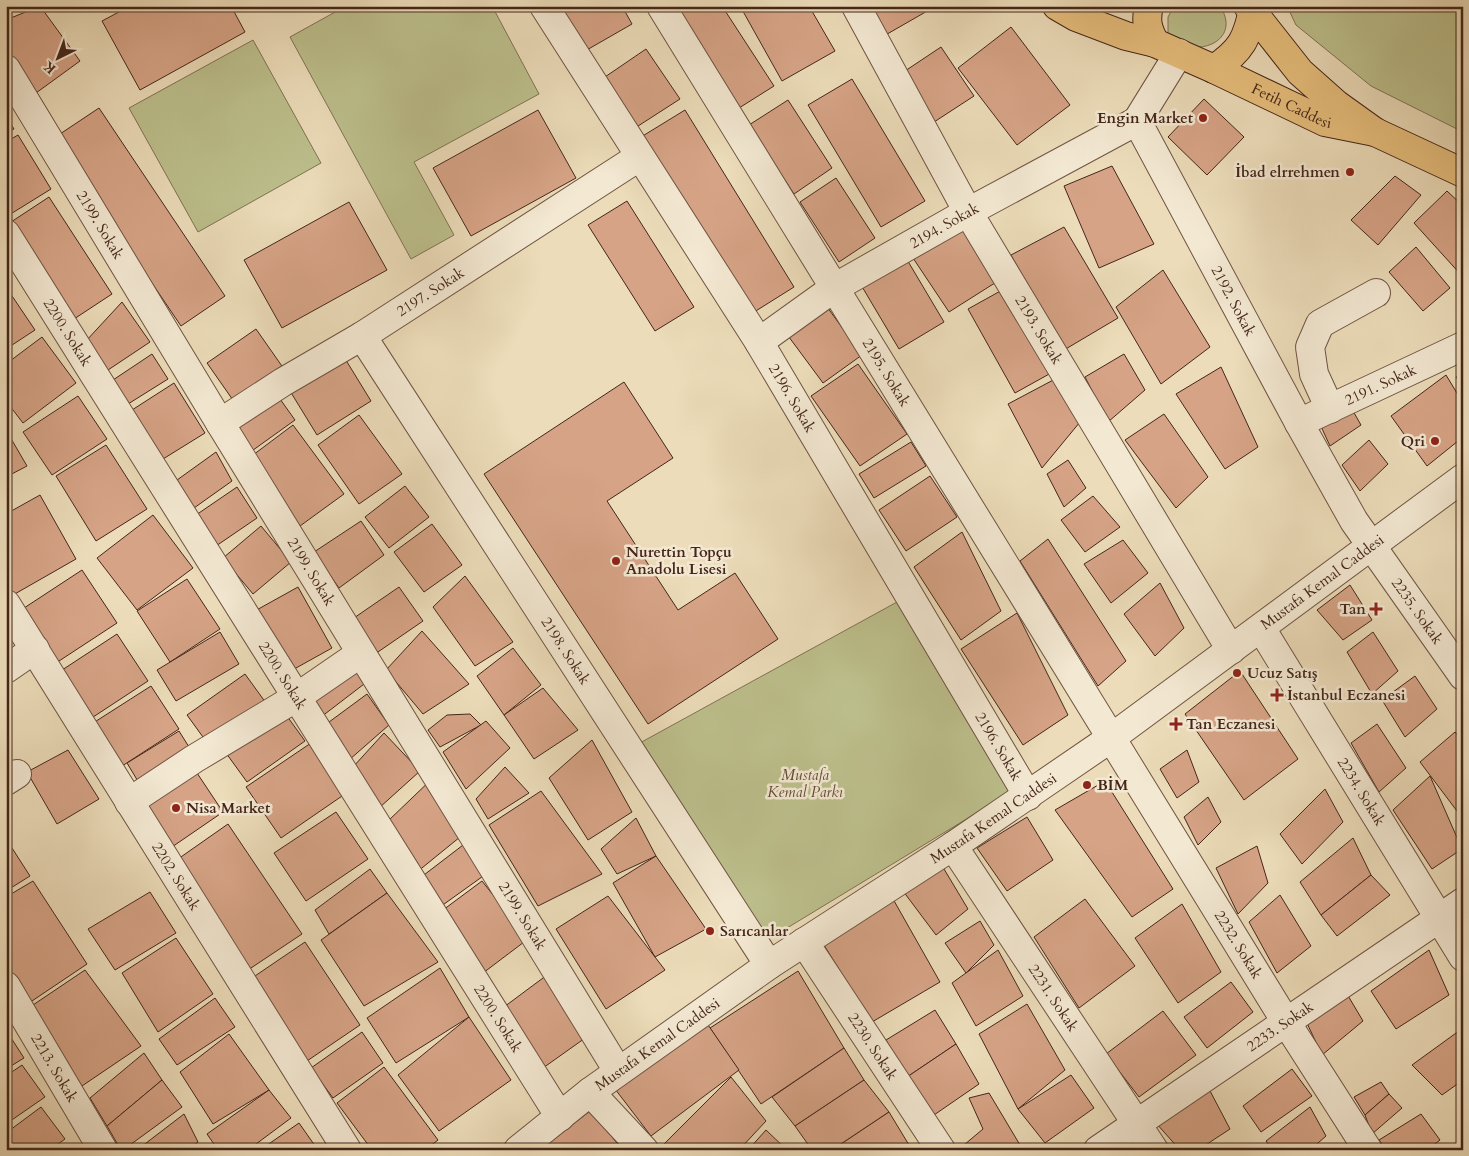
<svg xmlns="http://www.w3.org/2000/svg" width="1469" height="1156" viewBox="0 0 1469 1156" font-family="Cardo,serif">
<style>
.green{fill:#bcbf8c;stroke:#807253}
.building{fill:#d6a386;stroke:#45261a}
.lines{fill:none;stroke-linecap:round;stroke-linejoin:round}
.minor-casing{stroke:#6f5442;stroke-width:30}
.major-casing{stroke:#45261a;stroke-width:30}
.minor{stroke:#f3e8d2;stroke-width:28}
.major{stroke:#e6be7c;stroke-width:28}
.poi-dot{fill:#8f2418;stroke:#f3e8d2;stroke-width:2}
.labels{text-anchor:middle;stroke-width:5;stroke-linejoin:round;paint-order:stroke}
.street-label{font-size:15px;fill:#45261a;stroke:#f3e8d2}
.poi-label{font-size:15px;font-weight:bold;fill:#45261a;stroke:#f3e8d2;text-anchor:start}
.park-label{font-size:15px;font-style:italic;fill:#634c36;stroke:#f3e8d2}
</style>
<rect width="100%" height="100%" fill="#ecdcb9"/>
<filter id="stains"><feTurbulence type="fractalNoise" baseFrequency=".004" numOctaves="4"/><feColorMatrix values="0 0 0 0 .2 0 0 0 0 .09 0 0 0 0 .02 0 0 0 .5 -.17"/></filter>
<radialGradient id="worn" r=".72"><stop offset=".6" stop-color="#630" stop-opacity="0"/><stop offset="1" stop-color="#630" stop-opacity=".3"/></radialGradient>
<g class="green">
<polygon points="346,6 492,6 539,94 414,162 454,235 411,259 290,37"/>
<path d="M1174,6H1220C1241,38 1203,57 1176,42C1173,40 1170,36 1168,33V17Z"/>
<polygon points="1287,6 1463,6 1463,34 1459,42 1463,44 1463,132 1371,86 1296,25"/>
<polygon points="253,40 321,163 198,232 129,108"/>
<polygon points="897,602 1011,792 764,942 638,744"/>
</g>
<g class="building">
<polygon points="40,6 80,61 36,93 6,53 6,20"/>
<polygon points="130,6 231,6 245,32 140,90 102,21"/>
<polygon points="568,6 622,6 632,24 585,51 561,10"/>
<polygon points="674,6 722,6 774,86 739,108"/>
<polygon points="740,6 809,6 835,51 782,81"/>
<polygon points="864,6 927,6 929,10 882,37"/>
<polygon points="1011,27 1070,105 1017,145 958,68"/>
<polygon points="941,47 974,96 931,124 899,75"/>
<polygon points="646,49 680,99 635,128 602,79"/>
<polygon points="852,79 925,201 881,227 808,105"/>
<polygon points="1204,99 1244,137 1207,175 1168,137"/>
<polygon points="788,100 832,168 794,194 749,125"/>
<polygon points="99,108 225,296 181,326 54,138"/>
<polygon points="538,110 576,178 471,236 433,168"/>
<polygon points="685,110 794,287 751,314 641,137"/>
<polygon points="6,116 14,129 6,133"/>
<polygon points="18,135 51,189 9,215 6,210 6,142"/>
<polygon points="1112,166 1154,244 1099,268 1064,186"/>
<polygon points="1395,176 1421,195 1378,245 1351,220"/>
<polygon points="836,178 875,238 839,262 800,202"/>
<polygon points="1447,191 1463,206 1463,277 1414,223"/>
<polygon points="49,197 112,294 74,319 11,222"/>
<polygon points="627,201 694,307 655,331 588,225"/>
<polygon points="349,202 387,270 282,328 244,260"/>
<polygon points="958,221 998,281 949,312 909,252"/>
<polygon points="1064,227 1118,318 1064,350 1011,255"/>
<polygon points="1416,247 1450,288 1423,311 1389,272"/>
<polygon points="906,258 944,322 899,349 861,285"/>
<polygon points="1163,270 1210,347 1161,384 1116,307"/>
<polygon points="6,287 35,330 6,349"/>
<polygon points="1004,289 1051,373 1015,393 968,309"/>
<polygon points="822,300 862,355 823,383 783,329"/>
<polygon points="122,302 150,342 105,372 85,342"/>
<polygon points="256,329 284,369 235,403 207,363"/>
<polygon points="42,337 76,383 23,423 6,401 6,364"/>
<polygon points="152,354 168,379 128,404 113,380"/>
<polygon points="1124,354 1145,390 1108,422 1085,377"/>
<polygon points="344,357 371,401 317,435 290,391"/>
<polygon points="858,364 907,434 860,466 811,396"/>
<polygon points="1221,367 1258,447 1225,469 1176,394"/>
<polygon points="1463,373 1463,388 1456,377"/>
<polygon points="1446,375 1463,403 1463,437 1427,466 1391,416"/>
<polygon points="1057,378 1080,422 1042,468 1008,404"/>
<polygon points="624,382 673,458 607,501 678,610 735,573 778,639 648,724 484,474"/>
<polygon points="174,383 205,433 163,459 132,410"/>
<polygon points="275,392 295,420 249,453 229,426"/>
<polygon points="78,396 107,439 52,475 23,432"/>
<polygon points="1349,404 1361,425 1330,446 1319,422"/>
<polygon points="1164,414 1208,477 1176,508 1125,440"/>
<polygon points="359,415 402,474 359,504 318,445"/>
<polygon points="293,425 344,494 300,526 249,458"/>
<polygon points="6,430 27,466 6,477"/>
<polygon points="1369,440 1388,464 1360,491 1342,465"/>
<polygon points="911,442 926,466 874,498 859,474"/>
<polygon points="106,445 147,509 96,541 56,476"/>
<polygon points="216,452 232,481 194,508 177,480"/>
<polygon points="1068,460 1086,488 1064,507 1047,474"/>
<polygon points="930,476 957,517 906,551 879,510"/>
<polygon points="405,486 429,517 389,548 365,517"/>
<polygon points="237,487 257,518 216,546 196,515"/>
<polygon points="40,495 76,559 13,595 6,583 6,514"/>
<polygon points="1093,496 1120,527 1085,552 1061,520"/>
<polygon points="153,515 193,568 137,610 97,558"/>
<polygon points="361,521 384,555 339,588 314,552"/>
<polygon points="432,524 462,565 424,592 394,552"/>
<polygon points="261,526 291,562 253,594 223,558"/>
<polygon points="962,532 1001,611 961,640 914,567"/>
<polygon points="1048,539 1126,661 1098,686 1020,561"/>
<polygon points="1123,540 1148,573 1111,603 1084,564"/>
<polygon points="82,570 117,623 56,663 21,610"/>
<polygon points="465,576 513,642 475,666 433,607"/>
<polygon points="187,579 220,629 170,662 137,611"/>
<polygon points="1160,583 1184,628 1155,656 1124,614"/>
<polygon points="1350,585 1372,620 1343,640 1317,610"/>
<polygon points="298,587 332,648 287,673 253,612"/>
<polygon points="399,587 423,621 375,654 351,620"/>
<polygon points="1017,613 1068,715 1023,745 961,649"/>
<polygon points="422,631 469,684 423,714 386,670"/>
<polygon points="220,632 239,664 176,701 157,670"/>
<polygon points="1373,632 1398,671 1372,694 1347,652"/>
<polygon points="117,634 148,681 87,721 56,674"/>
<polygon points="513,648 541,685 504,715 477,676"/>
<polygon points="352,659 368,681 321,717 306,696"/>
<polygon points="1240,671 1298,759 1244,800 1185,714"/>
<polygon points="245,674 266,703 208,744 187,715"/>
<polygon points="1415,676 1437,709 1405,737 1382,700"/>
<polygon points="151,686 179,729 119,768 90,725"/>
<polygon points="543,688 578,730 534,759 504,715"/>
<polygon points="367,694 389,725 349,760 325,725"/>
<polygon points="284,712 305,741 247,782 226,753"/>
<polygon points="470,714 481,725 440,747 428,730 447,715"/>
<polygon points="486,721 510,748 466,789 443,752"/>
<polygon points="1377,724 1406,768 1379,792 1351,743"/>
<polygon points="179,731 194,755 142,788 127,763"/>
<polygon points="1455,732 1463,743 1463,819 1420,762"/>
<polygon points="384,733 420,771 379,808 353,767"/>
<polygon points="592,740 632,812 588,840 549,778"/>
<polygon points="311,743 345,794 281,838 246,787"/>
<polygon points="68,750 99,799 57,824 27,772"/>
<polygon points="1187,750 1199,782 1177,798 1160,769"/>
<polygon points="193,767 223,812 169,849 139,804"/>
<polygon points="505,767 529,793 488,819 476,799"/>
<polygon points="436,775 460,837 417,872 388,821"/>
<polygon points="1430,776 1462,849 1432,869 1393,810"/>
<polygon points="1105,781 1173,889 1132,917 1055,810"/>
<polygon points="1325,789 1343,822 1302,864 1280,834"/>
<polygon points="541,791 602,874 538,906 489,825"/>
<polygon points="1208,797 1221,822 1198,845 1184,817"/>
<polygon points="336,812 368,859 306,901 274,853"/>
<polygon points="1027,817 1053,860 1007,891 977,848"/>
<polygon points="636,818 656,856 617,874 601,849"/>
<polygon points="228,824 302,934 248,970 178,859"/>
<polygon points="1353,838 1371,875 1321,915 1300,882"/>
<polygon points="467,842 486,874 440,907 420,878"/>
<polygon points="1257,846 1268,883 1238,914 1216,868"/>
<polygon points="12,848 30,876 6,891 6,851"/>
<polygon points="656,856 706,929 655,957 613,883"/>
<polygon points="941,864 968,909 936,935 903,891"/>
<polygon points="370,869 387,893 329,934 315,910"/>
<polygon points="1371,875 1390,895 1337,936 1321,915"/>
<polygon points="33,881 87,964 26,1005 6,971 6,897"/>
<polygon points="482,881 528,939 483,973 443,910"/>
<polygon points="150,892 176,933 115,970 88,929"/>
<polygon points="387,893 438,962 364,1006 321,940"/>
<polygon points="1280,895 1311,946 1277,973 1249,922"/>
<polygon points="608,896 665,970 606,1009 556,929"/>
<polygon points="893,899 940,982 872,1022 822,942"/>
<polygon points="1085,899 1135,966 1079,1008 1034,937"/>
<polygon points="1182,904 1221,972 1178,1003 1135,938"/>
<polygon points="980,921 994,945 966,973 945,943"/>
<polygon points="176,938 213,994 158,1032 122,973"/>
<polygon points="305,942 360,1025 304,1063 252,978"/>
<polygon points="998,950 1023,996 976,1026 952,983"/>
<polygon points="1429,950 1449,995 1396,1029 1371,991"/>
<polygon points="440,968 469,1017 396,1063 367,1018"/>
<polygon points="85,970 141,1046 79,1088 30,1007"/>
<polygon points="798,971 844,1048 761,1104 710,1028"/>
<polygon points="547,975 588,1036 543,1068 504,1007"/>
<polygon points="1231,982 1253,1012 1207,1048 1184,1017"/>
<polygon points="1347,994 1363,1021 1322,1055 1305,1019"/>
<polygon points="215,998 235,1027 177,1065 159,1039"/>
<polygon points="1027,1004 1065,1070 1018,1109 979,1034"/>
<polygon points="935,1010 956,1044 907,1077 886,1040"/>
<polygon points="1163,1011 1196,1055 1139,1097 1106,1054"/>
<polygon points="469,1017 511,1080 439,1131 398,1075"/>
<polygon points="706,1022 739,1070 651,1136 612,1085"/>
<polygon points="1463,1028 1463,1080 1442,1095 1412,1065"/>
<polygon points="6,1030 24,1058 6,1069"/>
<polygon points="362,1032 383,1063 333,1098 311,1068"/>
<polygon points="229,1034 269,1090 213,1124 180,1072"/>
<polygon points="956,1044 979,1084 934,1115 907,1077"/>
<polygon points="844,1048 864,1080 795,1126 772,1097"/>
<polygon points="144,1053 162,1080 107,1126 90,1098"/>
<polygon points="22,1065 45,1097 6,1124 6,1076"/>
<polygon points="384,1067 438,1140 425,1150 372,1150 337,1103"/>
<polygon points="1292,1069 1312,1096 1261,1132 1243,1106"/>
<polygon points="1071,1075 1094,1108 1045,1143 1018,1109"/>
<polygon points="731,1077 766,1121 739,1150 665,1150 662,1146"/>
<polygon points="162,1080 182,1107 123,1150 121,1150 107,1126"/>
<polygon points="864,1080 889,1112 832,1150 812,1150 795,1126"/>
<polygon points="1381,1082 1389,1094 1365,1115 1354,1097"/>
<polygon points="1209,1089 1230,1129 1198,1150 1180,1150 1156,1123"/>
<polygon points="269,1090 291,1118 248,1150 218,1150 207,1134"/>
<polygon points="989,1093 1023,1150 958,1150 983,1129 969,1098"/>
<polygon points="1389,1094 1402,1108 1372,1134 1365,1115"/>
<polygon points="41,1107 65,1139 50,1150 6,1150 6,1133"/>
<polygon points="1310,1107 1326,1136 1310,1150 1273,1150 1266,1141"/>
<polygon points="590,1111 623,1150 540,1150"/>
<polygon points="889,1112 909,1145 902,1150 832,1150"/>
<polygon points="184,1114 198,1142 188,1150 137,1150"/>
<polygon points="1421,1114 1440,1140 1427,1150 1386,1150 1379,1140"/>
<polygon points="299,1123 318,1150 260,1150"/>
<polygon points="766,1130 787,1150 748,1150"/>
</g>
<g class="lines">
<defs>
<g id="minor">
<path id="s1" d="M544,6L759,342L1028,796"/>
<path id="s2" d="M661,6L1286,1022L1368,1150"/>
<path id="s3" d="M856,6L968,212L1231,650"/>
<path id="s4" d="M1179,53L1137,121L1299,423L1354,521L1463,676"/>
<path id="s5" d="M6,69L220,423L618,1071"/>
<path id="s6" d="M6,234L560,1117"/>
<path id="s7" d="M362,336L769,965"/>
<path id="s8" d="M759,342L834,288L968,212L1137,121"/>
<polyline points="1330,409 1314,374 1310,347 1320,324 1376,293"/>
<path id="s9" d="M220,423L283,382L362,336L639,157"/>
<path id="s10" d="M1299,423L1463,346"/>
<path id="s11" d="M6,604L347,1150"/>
<path id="s12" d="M1261,628L1463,957"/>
<polyline points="6,669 35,649"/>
<polyline points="6,781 17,774"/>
<polyline points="129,802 194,759 297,697 361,653"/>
<path id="s13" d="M953,846L1154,1150"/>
<path id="s14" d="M804,942L941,1150"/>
<path id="s15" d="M6,986L103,1150"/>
<polyline points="590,1092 644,1150"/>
<path id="s16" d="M518,1150L590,1092L769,965L953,846L1111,738L1463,478"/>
<path id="s17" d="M1098,1150L1463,902"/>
</g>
<g id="major">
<path id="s18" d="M1057,6L1076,17L1126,36L1155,43L1214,69L1325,122L1375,132"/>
<path d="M1149,6C1145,21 1148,30 1155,43"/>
<polyline points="1248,6 1300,72 1336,104 1375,132 1463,173"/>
<path d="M1214,69C1242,50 1247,39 1254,6"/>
</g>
</defs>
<use href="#minor" class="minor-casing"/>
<use href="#major" class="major-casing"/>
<use href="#minor" class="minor"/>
<use href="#major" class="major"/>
</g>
<g class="poi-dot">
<circle cx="1203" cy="118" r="5"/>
<circle cx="1350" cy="172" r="5"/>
<circle cx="1435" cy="441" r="5"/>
<circle cx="616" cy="561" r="5"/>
<path d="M1373.5 601.5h5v5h5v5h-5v5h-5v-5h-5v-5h5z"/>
<circle cx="1237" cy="673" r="5"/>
<path d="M1274.5 687.5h5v5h5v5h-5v5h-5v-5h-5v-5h5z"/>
<path d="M1173.5 716.5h5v5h5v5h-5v5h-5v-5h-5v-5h5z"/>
<circle cx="1087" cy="785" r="5"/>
<circle cx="176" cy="808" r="5"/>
<circle cx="710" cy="931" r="5"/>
</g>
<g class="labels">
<g class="street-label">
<text dy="5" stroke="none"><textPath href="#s18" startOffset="256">Fetih Caddesi</textPath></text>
<text dy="5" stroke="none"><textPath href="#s5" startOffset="182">2199. Sokak</textPath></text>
<text dy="5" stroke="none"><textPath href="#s8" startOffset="219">2194. Sokak</textPath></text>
<text dy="5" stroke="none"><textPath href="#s9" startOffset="248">2197. Sokak</textPath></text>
<text dy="5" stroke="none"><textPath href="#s4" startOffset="284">2192. Sokak</textPath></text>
<text dy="5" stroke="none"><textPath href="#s3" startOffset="372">2193. Sokak</textPath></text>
<text dy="5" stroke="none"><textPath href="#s6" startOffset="116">2200. Sokak</textPath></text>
<text dy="5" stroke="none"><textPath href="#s2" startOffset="430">2195. Sokak</textPath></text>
<text dy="5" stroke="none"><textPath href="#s10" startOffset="90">2191. Sokak</textPath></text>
<text dy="5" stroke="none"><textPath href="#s1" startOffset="464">2196. Sokak</textPath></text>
<text dy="5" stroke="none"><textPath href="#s5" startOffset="588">2199. Sokak</textPath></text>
<text dy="5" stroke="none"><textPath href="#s16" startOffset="985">Mustafa Kemal Caddesi</textPath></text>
<text dy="5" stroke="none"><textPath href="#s4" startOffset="645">2235. Sokak</textPath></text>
<text dy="5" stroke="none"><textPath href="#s7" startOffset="375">2198. Sokak</textPath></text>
<text dy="5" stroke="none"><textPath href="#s6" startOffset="521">2200. Sokak</textPath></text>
<text dy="5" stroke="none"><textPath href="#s1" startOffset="869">2196. Sokak</textPath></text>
<text dy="5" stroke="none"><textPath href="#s12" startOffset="192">2234. Sokak</textPath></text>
<text dy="5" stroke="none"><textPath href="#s16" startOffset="580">Mustafa Kemal Caddesi</textPath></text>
<text dy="5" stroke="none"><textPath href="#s11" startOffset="321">2202. Sokak</textPath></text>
<text dy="5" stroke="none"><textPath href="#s5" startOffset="992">2199. Sokak</textPath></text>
<text dy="5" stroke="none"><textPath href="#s2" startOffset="1102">2232. Sokak</textPath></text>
<text dy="5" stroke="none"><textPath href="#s13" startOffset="182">2231. Sokak</textPath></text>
<text dy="5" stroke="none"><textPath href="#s6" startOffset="926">2200. Sokak</textPath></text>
<text dy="5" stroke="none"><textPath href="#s17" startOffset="220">2233. Sokak</textPath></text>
<text dy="5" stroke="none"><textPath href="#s16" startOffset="175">Mustafa Kemal Caddesi</textPath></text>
<text dy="5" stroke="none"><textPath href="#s14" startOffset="125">2230. Sokak</textPath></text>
<text dy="5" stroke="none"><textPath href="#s15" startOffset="95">2213. Sokak</textPath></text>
</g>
<g class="poi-label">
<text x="1193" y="123" text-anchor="end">Engin Market</text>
<text x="1340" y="177" text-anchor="end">İbad elrrehmen</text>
<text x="1425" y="446" text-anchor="end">Qri</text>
<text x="626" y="557">Nurettin Topçu<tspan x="626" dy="17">Anadolu Lisesi</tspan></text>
<text x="1366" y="614" text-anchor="end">Tan</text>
<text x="1247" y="678">Ucuz Satış</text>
<text x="1287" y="700">İstanbul Eczanesi</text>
<text x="1186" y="729">Tan Eczanesi</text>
<text x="1097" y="790">BİM</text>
<text x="186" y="813">Nisa Market</text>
<text x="720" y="936">Sarıcanlar</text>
</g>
<g class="park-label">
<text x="805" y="780">Mustafa<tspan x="805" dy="17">Kemal Parkı</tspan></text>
</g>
</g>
<rect width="1469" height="1156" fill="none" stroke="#ecdcb9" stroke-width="25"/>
<rect x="8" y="8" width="1454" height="1141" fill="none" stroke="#45261a" stroke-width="2.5"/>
<rect x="12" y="12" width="1444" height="1131" fill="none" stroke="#45261a"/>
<g transform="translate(58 58) rotate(222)" stroke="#f3e8d2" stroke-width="4" paint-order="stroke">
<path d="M0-4L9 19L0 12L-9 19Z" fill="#45261a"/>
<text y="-8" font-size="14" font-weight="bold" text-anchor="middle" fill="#45261a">K</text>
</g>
<rect width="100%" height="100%" filter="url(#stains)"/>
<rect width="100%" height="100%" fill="url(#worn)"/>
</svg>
